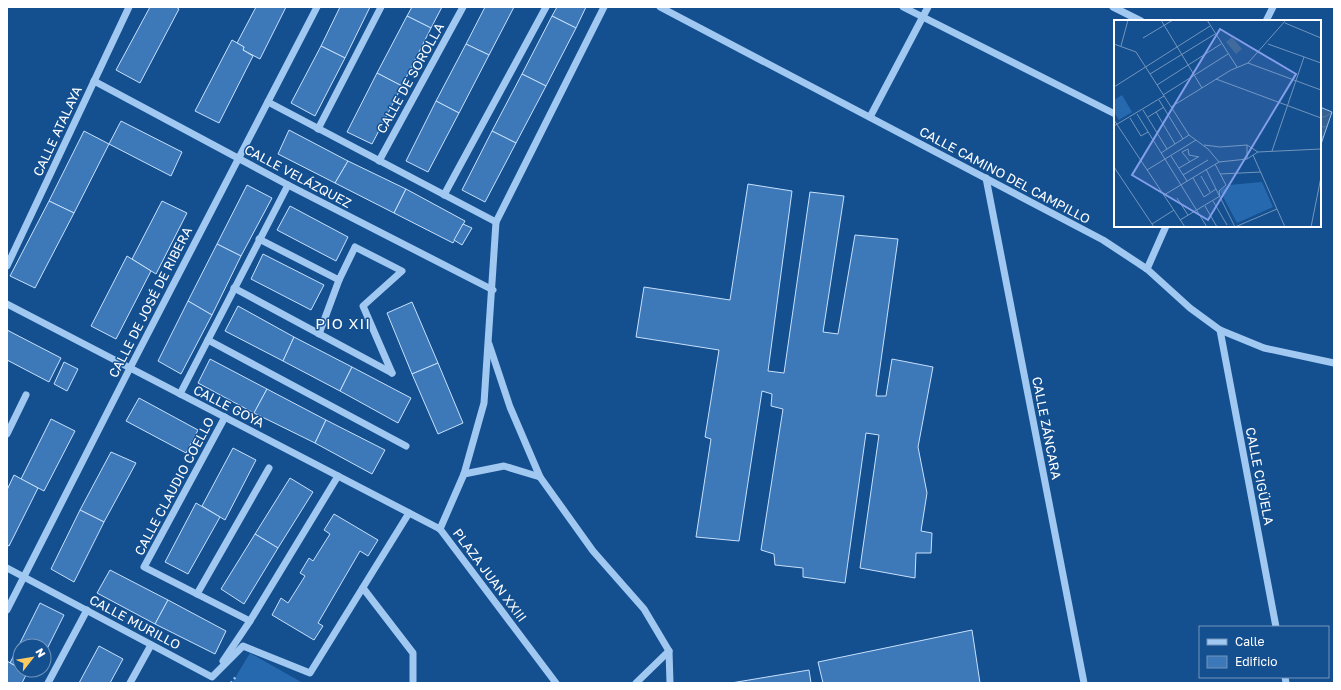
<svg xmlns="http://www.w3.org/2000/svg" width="1341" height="690" viewBox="0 0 1341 690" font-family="'Golos Text',sans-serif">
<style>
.green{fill:#2669af}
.water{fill:url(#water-waves);stroke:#92c3f4}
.building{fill:#3d78b9;stroke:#c7e1fc}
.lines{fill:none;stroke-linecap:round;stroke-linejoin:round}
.path{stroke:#a0c8f1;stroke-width:2.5;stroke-dasharray:2 3;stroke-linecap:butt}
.minor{stroke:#a0c8f1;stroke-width:7}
.labels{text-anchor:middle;stroke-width:3;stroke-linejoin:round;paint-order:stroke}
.street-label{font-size:13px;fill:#fff;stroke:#144f90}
.quarter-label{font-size:15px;letter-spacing:1px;fill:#fff;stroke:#144f90}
.inset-road{fill:none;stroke:#7295bc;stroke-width:1}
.view{fill:#839eea;fill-opacity:0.15;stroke:#839eea;stroke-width:2}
.inset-edge{fill:none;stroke:#fff;stroke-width:2}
</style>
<defs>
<pattern id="water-waves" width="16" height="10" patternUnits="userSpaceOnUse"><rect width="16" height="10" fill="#366190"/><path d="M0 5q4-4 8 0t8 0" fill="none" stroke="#5479a1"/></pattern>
</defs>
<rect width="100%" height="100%" fill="#144f90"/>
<polygon class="green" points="250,653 303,683 232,683"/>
<polygon class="water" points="1320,107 1332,112 1320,147"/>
<g class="building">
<polygon points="150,7 176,7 179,9 140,83 116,70"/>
<polygon points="256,7 286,7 260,59 243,50 244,47 237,43"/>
<polygon points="340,7 370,7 345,58 321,46"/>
<polygon points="412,7 442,7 431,28 407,16"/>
<polygon points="485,7 514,7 489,55 466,44"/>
<polygon points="557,7 586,7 576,28 552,16"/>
<polygon points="407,16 431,28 402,86 377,73"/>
<polygon points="552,16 576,28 546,86 522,74"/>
<polygon points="232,40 244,47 243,50 253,56 219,123 195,111"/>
<polygon points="466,44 489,55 459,113 436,101"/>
<polygon points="321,46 345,58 315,116 291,103"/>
<polygon points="377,73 402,86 372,144 347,132"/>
<polygon points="522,74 546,86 516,143 492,131"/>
<polygon points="436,101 459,113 428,172 406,161"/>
<polygon points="121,121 182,152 171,176 109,144"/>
<polygon points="289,130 348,161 335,183 278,154"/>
<polygon points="84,131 109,144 74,213 49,201"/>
<polygon points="492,131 516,143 485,202 462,190"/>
<polygon points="348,161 406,189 394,213 335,183"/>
<polygon points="748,184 792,191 768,371 784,373 810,192 844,196 823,332 838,334 855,235 898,239 876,396 886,396 892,359 933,367 918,447 927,493 921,531 932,533 931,553 916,553 915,578 860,568 879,435 866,433 845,583 803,577 803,568 775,565 774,554 761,550 783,409 771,406 772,394 762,391 739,541 696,537 711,439 705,437 719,350 636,337 644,287 730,300"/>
<polygon points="247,185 272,198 241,256 217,244"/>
<polygon points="406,189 465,221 453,243 394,213"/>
<polygon points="49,201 74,213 35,288 10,276"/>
<polygon points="162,201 187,213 156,274 132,259"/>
<polygon points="290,206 348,237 336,261 277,230"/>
<polygon points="463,224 472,228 462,245 454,240"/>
<polygon points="217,244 241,256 212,315 188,301"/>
<polygon points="263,254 324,285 311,310 251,279"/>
<polygon points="127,256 151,271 116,339 91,326"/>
<polygon points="188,301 212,315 181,374 158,361"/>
<polygon points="412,302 438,363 412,374 387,313"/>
<polygon points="238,306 294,337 283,361 225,331"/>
<polygon points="7,330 61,358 49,382 7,360"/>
<polygon points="294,337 352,367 340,391 283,361"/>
<polygon points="210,359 267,389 254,413 198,383"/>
<polygon points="64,362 78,369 67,391 54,384"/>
<polygon points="438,363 463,423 438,434 412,374"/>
<polygon points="352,367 411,398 398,423 340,391"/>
<polygon points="267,389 326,420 315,443 254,413"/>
<polygon points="139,398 198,430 186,453 126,421"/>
<polygon points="51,419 75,431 44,491 21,479"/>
<polygon points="326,420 385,450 372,474 315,443"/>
<polygon points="233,448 256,460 225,520 202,506"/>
<polygon points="111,452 136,463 104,522 80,510"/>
<polygon points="14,475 38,488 9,546 7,545 7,490"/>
<polygon points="290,478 313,492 278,548 255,534"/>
<polygon points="196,503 220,517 188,574 165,562"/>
<polygon points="80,510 104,522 74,582 51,569"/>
<polygon points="334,514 378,540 368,556 360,551 318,623 323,626 314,640 272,615 281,598 288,603 305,576 300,573 309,558 313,561 330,534 324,530"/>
<polygon points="255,534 278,548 244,604 221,589"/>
<polygon points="110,570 168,600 155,624 97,593"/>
<polygon points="168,600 226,631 215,654 155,624"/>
<polygon points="40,603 64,615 44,655 44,646 20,646 20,668 10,663"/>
<polygon points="972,630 980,683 823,683 818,662"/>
<polygon points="99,646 123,659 110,683 79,683"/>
<polygon points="7,661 27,673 22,683 7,683"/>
<polygon points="23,670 36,670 33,676"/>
<polygon points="809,670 811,683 731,683"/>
</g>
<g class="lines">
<polyline class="path" points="231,683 237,675"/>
<g class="minor">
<polyline points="660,7 1103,240 1147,269 1190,308 1220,330 1264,348 1334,363"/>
<polyline points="903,7 1115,114"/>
<polyline points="1113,7 1141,21"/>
<polyline points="1266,21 1273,7"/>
<polyline points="94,81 288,185 493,290"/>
<polyline points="268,102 496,222"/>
<polyline points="870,117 928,7"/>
<polyline points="318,129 381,7"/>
<polyline points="379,161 463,7"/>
<polyline points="986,178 1084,683"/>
<polyline points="444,195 546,7"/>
<polyline points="259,239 339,280"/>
<polyline points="7,266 129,7"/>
<polyline points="1147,269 1166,226"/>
<polyline points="234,288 392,373"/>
<polyline points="7,304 440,529 556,683"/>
<polyline points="1220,330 1276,627"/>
<polyline points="319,334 339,280 355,247 402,271 363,306 392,373"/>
<polyline points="208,340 406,446"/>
<polyline points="489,344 510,407 540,477 593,551 644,609 669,651 670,683"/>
<polyline points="180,394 288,185"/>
<polyline points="225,417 144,567 250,621"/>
<polyline points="7,434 26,395"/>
<polyline points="464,474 504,466 540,477"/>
<polyline points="440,529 464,474 484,403 496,222 604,7"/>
<polyline points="7,568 212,677 243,646 310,673 409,513"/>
<polyline points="363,588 413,653 413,683"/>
<polyline points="197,594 269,468"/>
<polyline points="7,610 130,368 317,7"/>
<polyline points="223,661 250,621 338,476"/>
<polyline points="1285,677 1286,683"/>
<polyline points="48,683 87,610"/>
<polyline points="130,683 151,645"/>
<polyline points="636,683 669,651"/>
</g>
</g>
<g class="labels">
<g class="street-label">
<text transform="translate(410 78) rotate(-61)" y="5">CALLE DE SOROLLA</text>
<text transform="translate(57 131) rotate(-65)" y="5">CALLE ATALAYA</text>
<text transform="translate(1005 175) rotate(28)" y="5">CALLE CAMINO DEL CAMPILLO</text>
<text transform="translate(298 176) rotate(28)" y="5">CALLE VELÁZQUEZ</text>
<text transform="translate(150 302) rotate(-63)" y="5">CALLE DE JOSÉ DE RIBERA</text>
<text transform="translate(229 406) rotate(27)" y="5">CALLE GOYA</text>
<text transform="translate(1047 428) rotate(79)" y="5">CALLE ZÁNCARA</text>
<text transform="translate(1260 476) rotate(79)" y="5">CALLE CIGÜELA</text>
<text transform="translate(174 486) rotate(-62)" y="5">CALLE CLAUDIO COELLO</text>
<text transform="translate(490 575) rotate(53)" y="5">PLAZA JUAN XXIII</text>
<text transform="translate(135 622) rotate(28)" y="5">CALLE MURILLO</text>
</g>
<g class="quarter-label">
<text x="343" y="329">PIO XII</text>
</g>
</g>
<g transform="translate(1114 20)">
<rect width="207" height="207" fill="#144f90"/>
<path d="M8,75L18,92L5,100L0,92V80ZM148,162L159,187L123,203L106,171L115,165Z" fill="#2669af"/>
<path d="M118,17L128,29L122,34L112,22Z" fill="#366190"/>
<path class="inset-road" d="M47,0L88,68M93,0L123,47M171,3L207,18M29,18L59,0M0,24L22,32L75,115L94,129L105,142M154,24L207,43M7,26L14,0M134,43L207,70M36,54L101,14M102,59L207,98M43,65L107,24M0,67L96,6M49,75L114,34M45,80L69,119M57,87L117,50L134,43L172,0M29,90L53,129M42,92L61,124M23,94L93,207M34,97L50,87M16,98L27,116L34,112M0,100L71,207M0,106L50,76M90,125L106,127L133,125L144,132M158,131L190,37M144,132L207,129M47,133L75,115M139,135L171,207M57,136L73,161M133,139V125M76,142L68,132L74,129L75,135L85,137M0,147L40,207M65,148L84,137M92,149L121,207M33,150L82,120M106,154L147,152M69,155L94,140M87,156L96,172M79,158L90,177L102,169M50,175L105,142L133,139L144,132M63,178L74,195M99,181L113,205M91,186L103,207M66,200L106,176L105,171L112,165L101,144M38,204L60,190M121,207L163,189M197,207L207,157"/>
<path class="view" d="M106,9L182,54L94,200L18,155Z"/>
<rect width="207" height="207" class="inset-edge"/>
</g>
<rect width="1341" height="690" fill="none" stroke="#ffffff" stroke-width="16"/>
<rect x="1199" y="626" width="130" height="52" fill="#144f90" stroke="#7295bc"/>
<rect x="1207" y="639" width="20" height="6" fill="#a0c8f1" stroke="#7295bc"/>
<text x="1235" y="646" font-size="12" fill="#ffffff">Calle</text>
<rect x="1207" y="656" width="20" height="12" fill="#3d78b9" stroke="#7295bc"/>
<text x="1235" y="666" font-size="12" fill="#ffffff">Edificio</text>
<g transform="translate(32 658) rotate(59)"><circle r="19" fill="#144f90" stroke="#7295bc"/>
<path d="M0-3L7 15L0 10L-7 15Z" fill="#ffcb60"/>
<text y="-6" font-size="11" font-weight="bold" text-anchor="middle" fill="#ffffff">N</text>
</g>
</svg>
